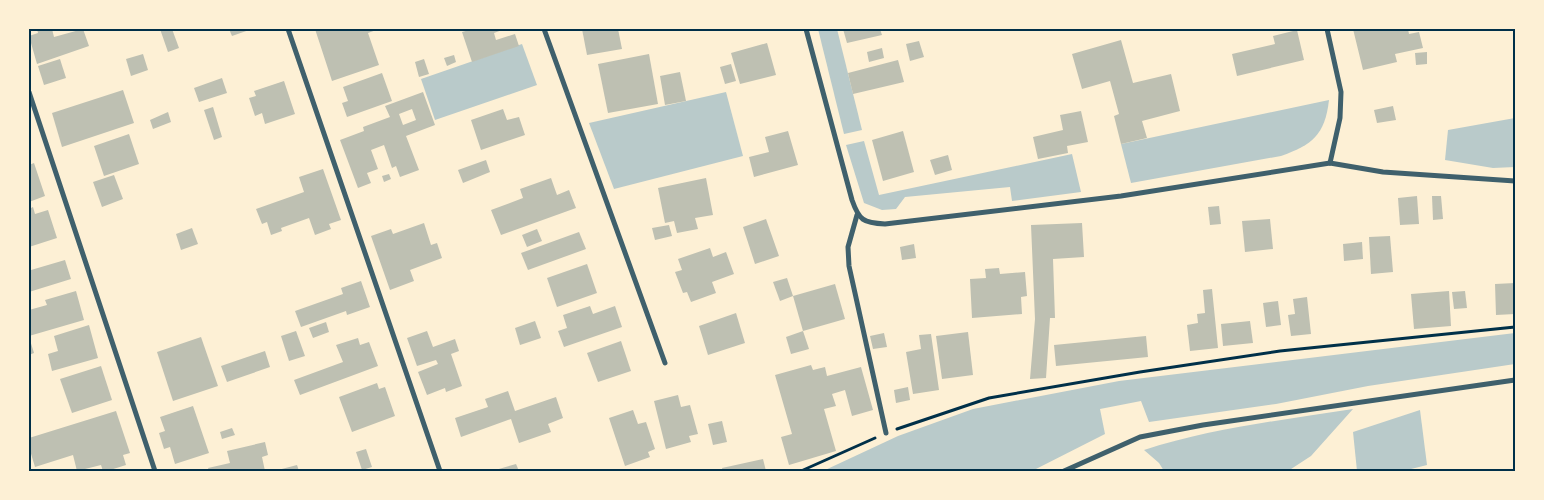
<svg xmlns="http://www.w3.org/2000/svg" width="1544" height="500" viewBox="0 0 1544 500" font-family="Merriweather,serif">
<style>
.green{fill:#b9caca}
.building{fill:#bec0b2;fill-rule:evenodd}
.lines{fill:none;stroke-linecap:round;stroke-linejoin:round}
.path{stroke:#003049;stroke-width:3}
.minor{stroke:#3f606c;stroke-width:5}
.neatline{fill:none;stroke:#003049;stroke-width:2}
</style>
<rect width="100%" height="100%" fill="#fdf0d5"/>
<g class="green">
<polygon points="818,29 837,29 862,130 844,134"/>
<polygon points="522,44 537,85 435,120 421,79"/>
<polygon points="726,92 743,156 614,189 589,123"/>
<path d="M1329,100C1325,135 1312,145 1281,156L1131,183L1121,144Z"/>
<polygon points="1515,118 1515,167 1493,168 1445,160 1448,130"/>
<polygon points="864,141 879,195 1072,154 1081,192 1012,201 1010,187 905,197 896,209 882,210 864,203 846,145"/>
<polygon points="1515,333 1515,364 1368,386 1276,404 1149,422 1141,401 1100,409 1105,434 1032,471 823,471 898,436 973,409 1119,381"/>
<path d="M1353,409L1311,456L1288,471H1164L1159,463L1144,450C1212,428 1283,420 1353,409Z"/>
<polygon points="1420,410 1427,465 1403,471 1357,471 1353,432"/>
</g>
<g class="building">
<polygon points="37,29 52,29 54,37 83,29 89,46 37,64 29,36 38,33"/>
<polygon points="160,29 172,29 179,48 168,52"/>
<polygon points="229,29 252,29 232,36"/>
<polygon points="315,29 379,29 368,33 379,65 332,81"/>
<polygon points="473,29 505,29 494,33 496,40 515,34 519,46 472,62 462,32"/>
<polygon points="582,29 618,29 622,49 587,55"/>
<polygon points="843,29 880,29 882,35 847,43"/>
<polygon points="1353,29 1408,29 1409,34 1419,32 1423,48 1395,54 1397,62 1363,70"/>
<polygon points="1297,30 1304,60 1237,76 1232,54 1275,44 1273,36"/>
<polygon points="1121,40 1133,83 1171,74 1180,111 1142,121 1147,138 1121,144 1114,116 1119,114 1110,81 1082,89 1072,54"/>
<polygon points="919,41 924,57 910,61 906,44"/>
<polygon points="767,43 776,75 740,84 731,53"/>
<polygon points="882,48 884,58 869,62 867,52"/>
<polygon points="1427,52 1427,64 1416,65 1415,53"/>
<polygon points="143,54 148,70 131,76 126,59"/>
<polygon points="649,54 658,104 608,113 598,64"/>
<polygon points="454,55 456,62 447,66 444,58"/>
<polygon points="60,59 66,78 44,85 38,66"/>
<polygon points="424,59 429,74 419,77 415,62"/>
<polygon points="898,60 904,82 853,94 848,73"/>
<polygon points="731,64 736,81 725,84 720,67"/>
<polygon points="680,72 686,101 665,105 660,76"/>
<polygon points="382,73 392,101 347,117 342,103 348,101 343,87"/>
<polygon points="222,78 227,93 199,102 194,88"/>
<polygon points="284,81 295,114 265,124 262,113 255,116 249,98 256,96 254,91"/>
<polygon points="123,90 134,123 62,147 52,113"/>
<path d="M423,92L435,125L406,136L419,170L400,177L396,166L392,168L384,145L371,150L378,169L367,173L371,183L358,188L340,140L364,131L363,127L390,117L385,106ZM412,109L416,120L403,125L399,114Z"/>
<polygon points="1393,106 1396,120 1377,123 1374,110"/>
<polygon points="213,107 222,137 214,140 204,110"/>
<polygon points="503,109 507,120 519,117 525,135 481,150 471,120"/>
<polygon points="1081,111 1088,142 1067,146 1068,153 1038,159 1033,137 1063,130 1060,115"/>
<polygon points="168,112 171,122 153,129 150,120"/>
<polygon points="788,131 798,165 754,177 749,157 769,152 765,137"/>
<polygon points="903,131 914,172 883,181 872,140"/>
<polygon points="129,134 139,164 104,176 94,146"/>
<polygon points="948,155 952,170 935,175 930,160"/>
<polygon points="486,160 490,172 463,183 458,170"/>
<polygon points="34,163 45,196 29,202 29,165"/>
<polygon points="323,169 341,220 329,224 331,229 315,235 309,218 281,228 282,231 271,235 267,222 262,224 256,209 304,192 299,177"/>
<polygon points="389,174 391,179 384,182 382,176"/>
<polygon points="114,175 123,199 102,207 93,182"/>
<polygon points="551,178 557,195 569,190 576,208 501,235 491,210 523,198 520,189"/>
<polygon points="706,178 713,215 695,218 698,229 677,233 674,221 665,223 658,188"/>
<polygon points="1417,196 1419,224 1400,225 1398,198"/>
<polygon points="1432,196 1441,196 1443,219 1433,220"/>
<polygon points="1219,206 1221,224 1210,225 1208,207"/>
<polygon points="33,207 35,214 48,210 57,238 29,247 29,209"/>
<polygon points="766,219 779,256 755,264 743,227"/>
<polygon points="1270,219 1273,249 1245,252 1242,221"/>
<polygon points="424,223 431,245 437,243 442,258 410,270 414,281 390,290 371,236 391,229 393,234"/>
<polygon points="1082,223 1084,257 1053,259 1055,318 1050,318 1046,378 1030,379 1035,319 1031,225"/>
<polygon points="669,225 672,236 655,240 652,228"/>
<polygon points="192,228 198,244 181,250 176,234"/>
<polygon points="537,229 542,241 527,247 522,235"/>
<polygon points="579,232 586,249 528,270 521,253"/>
<polygon points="1390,236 1393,272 1371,274 1369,237"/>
<polygon points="1362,242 1363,259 1344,261 1343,244"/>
<polygon points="914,244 916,258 902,260 900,247"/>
<polygon points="710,248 713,257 726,252 734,274 712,282 716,293 691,302 687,292 683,293 675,272 682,270 678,259"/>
<polygon points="65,260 71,279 29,292 29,265 31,270"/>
<polygon points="587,264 597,293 557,307 547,278"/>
<polygon points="999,268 1000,274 1025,272 1027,296 1021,297 1022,314 972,318 970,279 986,278 985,269"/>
<polygon points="787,278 793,296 780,301 773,282"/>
<polygon points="361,281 370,307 347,315 346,311 301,327 295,311 343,294 341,288"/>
<polygon points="1515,283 1515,314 1496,315 1495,284"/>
<polygon points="835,284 845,319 803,331 793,296"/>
<polygon points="1212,289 1218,348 1190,351 1187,325 1198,323 1197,314 1205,313 1203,290"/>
<polygon points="76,291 84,320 29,336 29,310 47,305 45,300"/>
<polygon points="1449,291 1451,326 1414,329 1411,294"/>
<polygon points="1465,291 1467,308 1454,309 1452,292"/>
<polygon points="1307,297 1311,334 1291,336 1288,315 1295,314 1293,299"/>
<polygon points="1278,301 1281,325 1266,327 1263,303"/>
<polygon points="590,306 593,314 615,306 622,327 564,347 558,331 567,328 563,315"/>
<polygon points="736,313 745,343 708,355 699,326"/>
<polygon points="535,321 541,338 520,345 515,328"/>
<polygon points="1250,321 1253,343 1223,346 1221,324"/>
<polygon points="326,322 329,332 313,338 309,328"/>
<polygon points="89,325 98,358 52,371 48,354 58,351 54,336"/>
<polygon points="296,331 305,356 289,361 281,336"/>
<polygon points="427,331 433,347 455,339 459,351 451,354 462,386 446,392 445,388 427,395 418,372 438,364 436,360 417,366 407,338"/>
<polygon points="803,331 809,349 791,354 786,337"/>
<polygon points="968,332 973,375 942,379 936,336"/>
<polygon points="884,333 887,347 873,349 870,336"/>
<polygon points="931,334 939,390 913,394 906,352 921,349 919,335"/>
<polygon points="1146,336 1148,357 1056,366 1054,345"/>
<polygon points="29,337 34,353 29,355"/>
<polygon points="201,337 218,386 173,401 157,352"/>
<polygon points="358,338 360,345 369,342 378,366 300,395 294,380 343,362 336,345"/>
<polygon points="621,341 631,371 598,382 587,353"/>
<polygon points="265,351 270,367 227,382 221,366"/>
<polygon points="811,365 813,370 825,367 827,376 861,367 873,410 852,416 845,390 832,394 836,406 824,409 836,451 789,465 781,437 792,434 775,375"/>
<polygon points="101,366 112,400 72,413 60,379"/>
<polygon points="377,383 379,389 385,387 395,416 352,432 339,397"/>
<polygon points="908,387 910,400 896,403 894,390"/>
<polygon points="508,391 515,411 556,397 563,418 548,424 551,432 519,443 511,419 461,437 455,418 488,407 485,399"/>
<polygon points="678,395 681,407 690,405 698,434 689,436 691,442 666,449 654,401"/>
<polygon points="193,406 209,453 175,464 170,447 164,449 159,433 165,431 160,417"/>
<polygon points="633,410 638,424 646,422 655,449 648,452 650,457 625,466 609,418"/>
<polygon points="116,411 130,453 123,455 126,465 107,471 103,471 101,465 77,471 73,455 35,467 29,447 29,438"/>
<polygon points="722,421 727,442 713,445 708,424"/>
<polygon points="232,428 235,435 222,439 220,432"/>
<polygon points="265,442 268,455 262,457 265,471 209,471 208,468 230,463 227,451"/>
<polygon points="366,449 372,467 362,470 356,452"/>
<polygon points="763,459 766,471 723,471 722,468"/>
<polygon points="516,464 519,471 492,471"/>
<polygon points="297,465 299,471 274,471"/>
</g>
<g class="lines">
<g class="path">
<polyline points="897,429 989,398 1140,372 1280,351 1515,327"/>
<polyline points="801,471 875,438"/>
</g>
<g class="minor">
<polyline points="288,29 440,471"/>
<polyline points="544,29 665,363"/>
<path d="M806,29L852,200C859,220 863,223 885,224L1121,196L1330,163L1383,172L1515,181"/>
<polyline points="1327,29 1341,92 1340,118 1330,163"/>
<polyline points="29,92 155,471"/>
<polyline points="857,215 848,247 849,266 886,433"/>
<polyline points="1064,471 1140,437 1203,425 1515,380"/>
</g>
</g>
<rect width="1544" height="500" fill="none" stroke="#fdf0d5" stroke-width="60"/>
<rect x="30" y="30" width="1484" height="440" class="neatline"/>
</svg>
